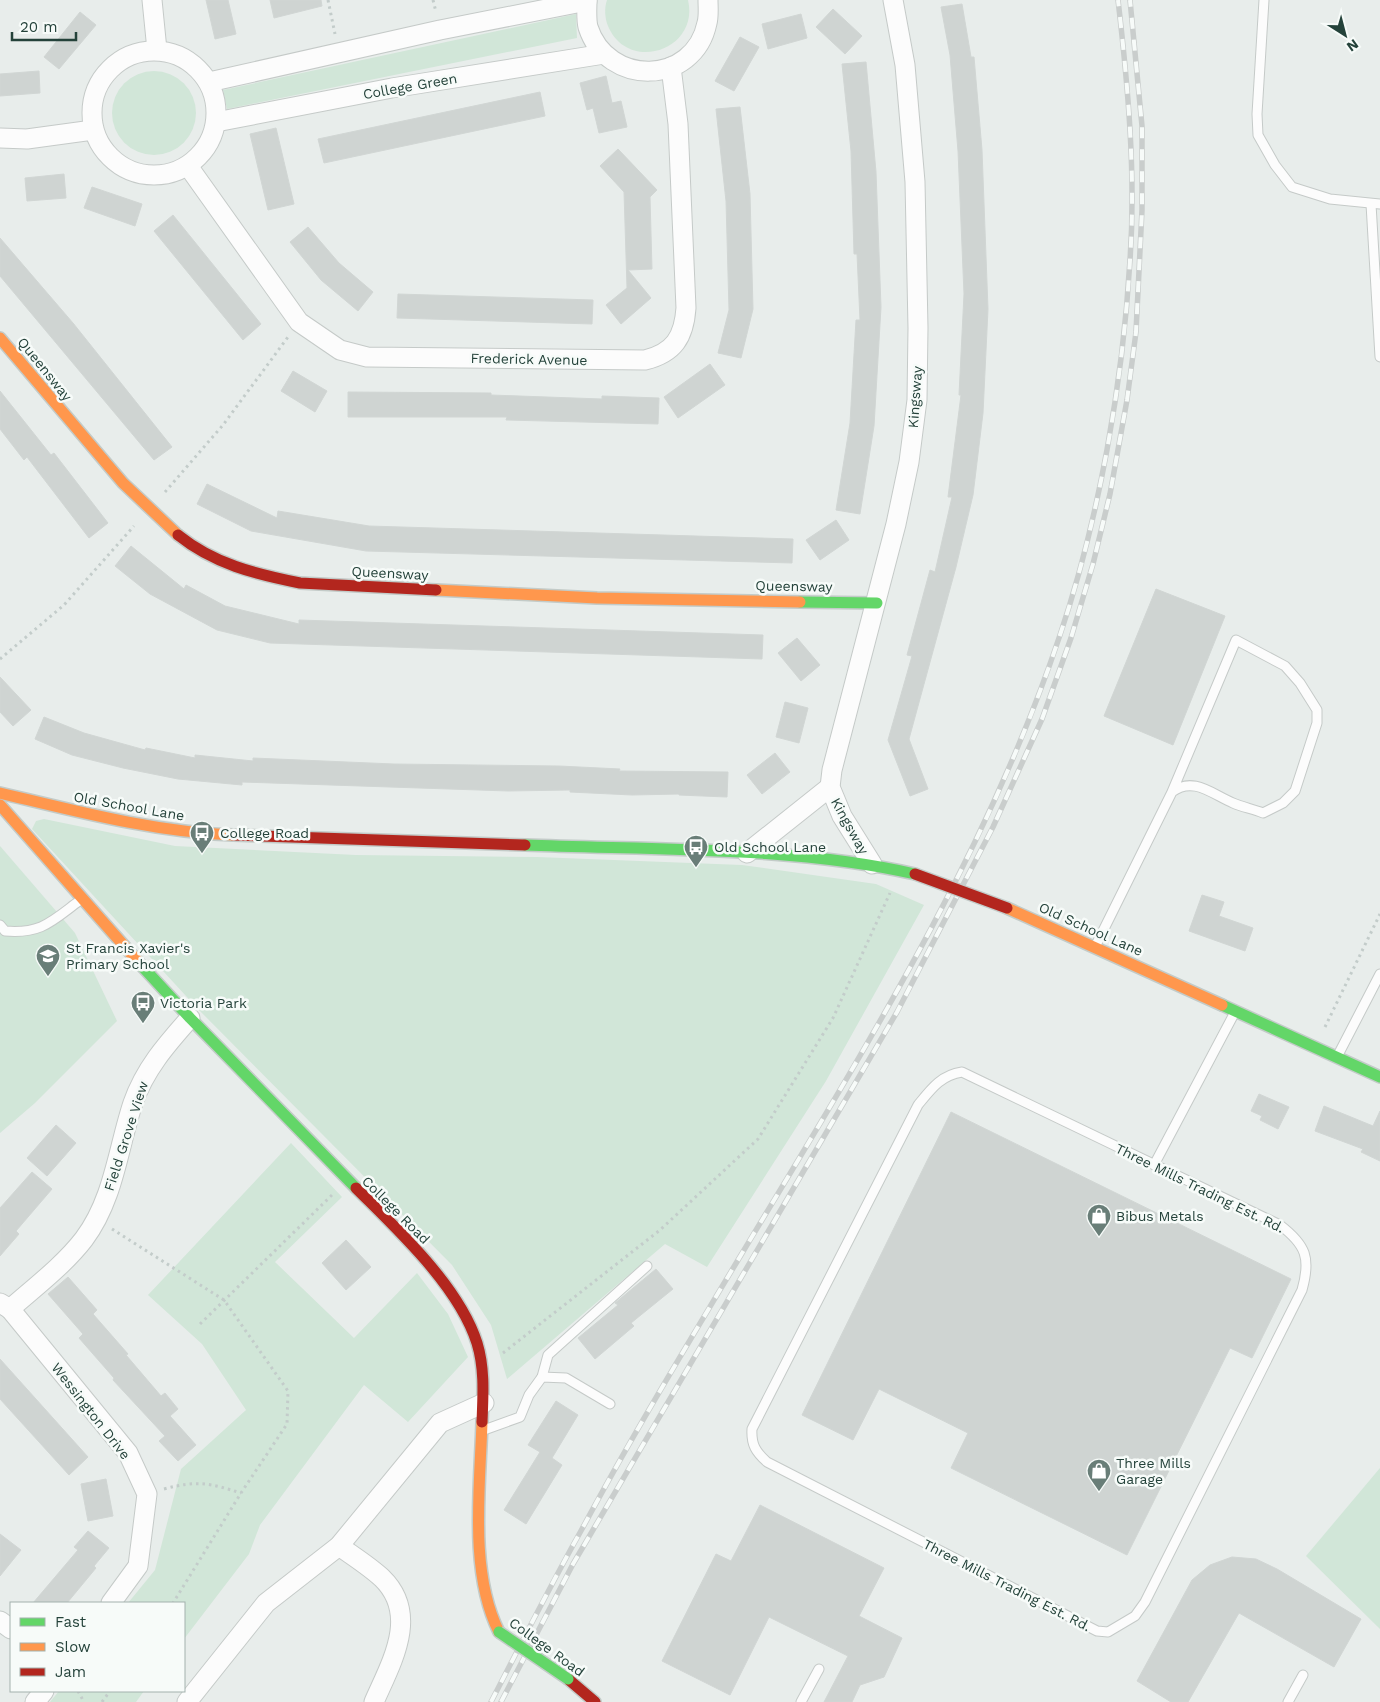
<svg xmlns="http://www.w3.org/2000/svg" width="1380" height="1702" viewBox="0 0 1380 1702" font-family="'Work Sans',sans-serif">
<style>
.green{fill:#d1e6d8}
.building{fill:#cfd4d2;stroke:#d1d6d4}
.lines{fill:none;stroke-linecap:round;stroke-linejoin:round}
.lane-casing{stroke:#c5cac8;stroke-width:11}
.street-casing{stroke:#c5cac8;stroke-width:21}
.fast-casing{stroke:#c3cbc8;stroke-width:14}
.slow-casing{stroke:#c3cbc8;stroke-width:14}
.jam-casing{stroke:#c3cbc8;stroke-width:14}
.path{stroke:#c3ccca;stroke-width:3;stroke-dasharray:2.5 4;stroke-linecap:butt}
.lane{stroke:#fcfcfc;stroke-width:9}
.street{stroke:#fcfcfc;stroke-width:19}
.fast{stroke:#63d668;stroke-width:11}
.slow{stroke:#ff974d;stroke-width:11}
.jam{stroke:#b3261e;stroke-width:11}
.rail-casing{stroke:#c9cdcc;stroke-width:5.5}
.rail{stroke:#f7fbf9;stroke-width:4;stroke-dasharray:11;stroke-linecap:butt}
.fast-bridge-casing{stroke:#c3cbc8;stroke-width:14;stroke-linecap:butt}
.jam-bridge-casing{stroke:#c3cbc8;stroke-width:14;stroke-linecap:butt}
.fast-bridge{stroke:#63d668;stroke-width:11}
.jam-bridge{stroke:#b3261e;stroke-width:11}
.labels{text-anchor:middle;stroke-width:5;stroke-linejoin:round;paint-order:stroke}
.street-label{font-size:14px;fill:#24423a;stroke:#f7fbf9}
.poi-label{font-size:14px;fill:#24423a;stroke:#f7fbf9;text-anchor:start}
</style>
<rect width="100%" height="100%" fill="#e8edeb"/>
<g class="green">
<path d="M607,0H688C700,50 628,74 608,26C605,19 604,8 607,0Z"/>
<polygon points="576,14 577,38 227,109 223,90"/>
<circle cx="154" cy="113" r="42"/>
<polygon points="44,819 175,846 356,855 537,857 742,865 876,884 924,905 826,1081 707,1267 665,1244 507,1379 491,1325 452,1265 198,1009 32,829 36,821"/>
<polygon points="0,846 75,933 117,1021 35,1103 0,1133"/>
<polygon points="291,1143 342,1197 275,1262 354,1338 417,1273 448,1314 468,1357 408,1422 364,1385 260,1525 249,1554 184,1639 184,1603 128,1603 155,1570 181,1469 246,1410 202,1344 148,1295"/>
<polygon points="1380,1468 1380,1629 1306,1556"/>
<polygon points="59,1691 144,1691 136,1702 50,1702"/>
</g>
<g class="building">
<polygon points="206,0 228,0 236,34 215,39"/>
<polygon points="270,0 321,0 322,6 274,18"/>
<polygon points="962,4 971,57 974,57 982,150 988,309 983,413 973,495 956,567 909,739 928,789 910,796 888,740 912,656 907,655 930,570 935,572 952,497 948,497 961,395 959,395 964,294 958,151 950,55 941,7"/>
<polygon points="833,9 862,36 845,54 816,27"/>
<polygon points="80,12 96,25 59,69 44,57"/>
<polygon points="801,14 807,38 768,49 762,24"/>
<polygon points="740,37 759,47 734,91 715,81"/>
<polygon points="866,62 876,172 881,307 874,426 860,514 836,510 850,423 856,320 860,320 857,254 854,254 851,151 842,64"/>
<polygon points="39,71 40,93 0,96 0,74"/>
<polygon points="606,76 612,103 621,101 627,127 599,133 593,108 587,110 580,83"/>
<polygon points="540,92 545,116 324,163 318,139"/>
<polygon points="740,107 750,194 753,309 741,358 718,353 729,310 726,201 716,109"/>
<polygon points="276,128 294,204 268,210 250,134"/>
<polygon points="618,149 657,190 650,197 652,269 628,270 651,298 621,324 606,305 627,288 624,192 600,166"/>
<polygon points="64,174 66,198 27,201 25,178"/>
<polygon points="92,187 142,204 135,226 84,208"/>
<polygon points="173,215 261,324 243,340 154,231"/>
<polygon points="308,227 339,263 373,292 358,311 321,280 290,242"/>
<polygon points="0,238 73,323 172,447 154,460 0,276"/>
<polygon points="398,294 593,300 592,324 397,318"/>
<polygon points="710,364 725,385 678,418 664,397"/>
<polygon points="293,371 327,391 315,412 281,391"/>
<polygon points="0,391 51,455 54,453 108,523 89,538 27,457 24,460 0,429"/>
<polygon points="348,392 491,393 491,395 602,399 602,396 659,398 658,424 506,420 507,417 348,417"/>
<polygon points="207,484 277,518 278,511 369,526 793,539 792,563 366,551 251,531 197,504"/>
<polygon points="836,520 849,540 820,560 806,540"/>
<polygon points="131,546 184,589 186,585 225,606 299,624 299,620 763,635 762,659 270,643 217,630 150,594 115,566"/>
<polygon points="1156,589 1225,616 1173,745 1104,716"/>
<polygon points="797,638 820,665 801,681 778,653"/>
<polygon points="0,677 31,710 13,726 0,712"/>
<polygon points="785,702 808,708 799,743 776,737"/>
<polygon points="44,717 84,733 145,750 146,748 195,758 195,755 253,761 253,758 394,764 559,766 620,769 619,771 728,772 727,797 679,795 679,794 632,795 570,792 570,790 508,791 242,782 242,785 178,779 123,768 72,755 35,739"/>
<polygon points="775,753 790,772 762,794 747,775"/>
<polygon points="1202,895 1224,902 1219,916 1253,928 1245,951 1189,931"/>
<polygon points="1259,1094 1289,1107 1278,1129 1260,1120 1262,1116 1251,1111"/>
<polygon points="1324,1106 1373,1126 1380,1111 1380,1161 1361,1152 1363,1149 1315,1131"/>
<polygon points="951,1112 1291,1279 1252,1358 1230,1348 1127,1555 951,1468 968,1433 879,1389 853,1440 802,1415"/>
<polygon points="56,1125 76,1143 47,1176 27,1158"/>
<polygon points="32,1172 52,1189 16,1231 19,1234 0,1256 0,1208"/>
<polygon points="346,1240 371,1267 346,1290 322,1263"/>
<polygon points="656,1269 673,1289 631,1323 634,1326 595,1359 578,1338 618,1305 615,1303"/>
<polygon points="68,1277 97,1310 93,1314 128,1354 126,1355 161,1396 165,1393 178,1409 170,1416 196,1445 178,1461 159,1441 165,1436 113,1380 114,1378 79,1338 83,1334 48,1294"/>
<polygon points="0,1359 88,1457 69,1475 0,1399"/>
<polygon points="556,1401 578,1415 552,1458 562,1465 526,1524 504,1510 540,1452 528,1445"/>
<polygon points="106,1479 113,1516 88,1521 81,1484"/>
<polygon points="760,1505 884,1568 859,1616 902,1638 884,1677 860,1685 852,1702 824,1702 848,1656 769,1617 730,1695 662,1661 716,1554 731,1561"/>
<polygon points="88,1531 109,1548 94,1566 96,1568 67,1603 33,1603 78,1550 74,1547"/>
<polygon points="0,1534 21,1550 0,1576"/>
<polygon points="1232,1557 1256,1559 1277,1569 1361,1619 1334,1667 1239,1613 1188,1702 1171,1702 1137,1681 1192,1580 1210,1565"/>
</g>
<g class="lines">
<defs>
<g id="lane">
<polyline points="1264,0 1257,114 1258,135 1275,165 1292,187 1330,199 1380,204"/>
<polyline points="1371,204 1380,357"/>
<path d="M0,925L5,931C41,934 51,922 79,901"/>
<path d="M1096,945L1172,792C1193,776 1212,794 1233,803C1242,807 1253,809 1263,813L1283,803L1295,791L1317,723V710L1300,683L1285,666L1236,640L1172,792"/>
<polyline points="1338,1055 1380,974"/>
<path d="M962,1072L1280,1225C1306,1245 1311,1258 1302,1290L1145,1602L1135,1616L1108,1632L1097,1631L767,1462C756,1452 751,1445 752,1429L918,1105C931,1089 941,1075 962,1072Z"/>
<polyline points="1154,1165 1234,1014"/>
<polyline points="542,1377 548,1355 647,1266"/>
<polyline points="484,1430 520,1417 529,1395 542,1377 566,1378 610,1404"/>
<polyline points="801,1702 819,1669"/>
<polyline points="1288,1702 1303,1675"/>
</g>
<g id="street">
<polyline points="152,0 157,50"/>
<path d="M587,0C587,8 586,19 588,27C607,87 694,86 707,23C709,16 708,7 708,0"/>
<circle cx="154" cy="113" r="62"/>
<polyline points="209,82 440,30 587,1"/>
<polyline points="216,122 392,88 604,54"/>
<polyline points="0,138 27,139 93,130"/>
<path d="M188,166L299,322L340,350L367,357L645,360C674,353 684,337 686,308L678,124L671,67"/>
<polyline points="747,853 830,787"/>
<polyline points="872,864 842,816 830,787 832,770 896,524 909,462 917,400 918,328 915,182 905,65 893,0"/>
<path d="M0,1303L10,1309C35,1287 64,1265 84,1239C114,1199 118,1148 133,1103C145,1069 166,1045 190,1018"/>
<polyline points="10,1309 128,1453 147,1494 138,1566 111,1603"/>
<path d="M339,1546C353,1556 369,1566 382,1578C420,1615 391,1663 374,1702"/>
<polyline points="0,1621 11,1629"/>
<polyline points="35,1702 44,1691"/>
<polyline points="187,1702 266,1603 339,1546 440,1423 484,1403"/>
</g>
<g id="fast">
<polyline points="800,602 877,603"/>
<path d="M525,845C651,850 793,846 915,874"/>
<polyline points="141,965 190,1018 356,1188"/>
<polyline points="1222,1005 1380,1077"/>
</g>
<g id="slow">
<polyline points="0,338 123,483 178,535"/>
<polyline points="436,590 597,598 800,602"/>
<path d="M0,793C76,811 154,832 233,835"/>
<polyline points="0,805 141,965"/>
<polyline points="1007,908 1222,1005"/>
<path d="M482,1422C480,1487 469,1573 499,1632"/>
</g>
<g id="jam">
<path d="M178,535C214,564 255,574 300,583L436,590"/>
<polyline points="233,835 525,845"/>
<path d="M356,1188C397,1229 459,1286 477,1343C485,1369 483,1396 482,1422"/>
<polyline points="568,1679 595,1702"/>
</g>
</defs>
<use href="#lane" class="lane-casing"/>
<use href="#street" class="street-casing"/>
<use href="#fast" class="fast-casing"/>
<use href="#slow" class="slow-casing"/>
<use href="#jam" class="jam-casing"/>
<g class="path">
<polyline points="328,0 335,34"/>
<polyline points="433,0 436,12"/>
<polyline points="165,492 223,425 288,337"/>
<polyline points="0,659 64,605 134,526"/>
<polyline points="1325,1027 1380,914"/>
<polyline points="112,1229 224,1300 288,1391 287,1424 241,1493 173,1603"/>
<polyline points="200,1324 332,1195"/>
<polyline points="503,1353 660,1230 758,1139 833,1018 890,893"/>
<path d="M164,1489C197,1480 209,1483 241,1493"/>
<polyline points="78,1691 84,1702"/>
<polyline points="102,1702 110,1691"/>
</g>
<use href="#lane" class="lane"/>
<use href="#street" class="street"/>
<use href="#fast" class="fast"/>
<use href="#slow" class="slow"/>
<use href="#jam" class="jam"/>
<defs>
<g id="rail">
<path d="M491,1702C521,1644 550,1586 582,1529C632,1436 687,1345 741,1255C861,1055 986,857 1060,635C1099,519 1123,382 1130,260C1136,174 1128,86 1118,0"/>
<polyline points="501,1702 573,1564 897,1012 993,827 1042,719 1071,638 1093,564 1110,494 1127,400 1136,332 1142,210 1142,126 1130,0"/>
</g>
</defs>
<use href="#rail" class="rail-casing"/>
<use href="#rail" class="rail"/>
<defs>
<polyline id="fast-bridge" points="499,1632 568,1679"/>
<polyline id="jam-bridge" points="915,874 1007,908"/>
</defs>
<use href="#fast-bridge" class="fast-bridge-casing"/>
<use href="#jam-bridge" class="jam-bridge-casing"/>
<use href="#fast-bridge" class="fast-bridge"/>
<use href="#jam-bridge" class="jam-bridge"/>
</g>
<defs>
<symbol id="bus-pin" viewBox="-11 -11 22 30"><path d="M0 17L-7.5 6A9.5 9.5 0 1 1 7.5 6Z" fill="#697e78" stroke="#f7fbf9"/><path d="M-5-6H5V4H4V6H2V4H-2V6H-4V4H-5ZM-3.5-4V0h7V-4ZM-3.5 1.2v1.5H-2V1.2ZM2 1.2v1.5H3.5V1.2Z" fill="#fff"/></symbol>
<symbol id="school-pin" viewBox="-11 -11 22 30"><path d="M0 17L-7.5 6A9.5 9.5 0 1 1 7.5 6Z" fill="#697e78" stroke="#f7fbf9"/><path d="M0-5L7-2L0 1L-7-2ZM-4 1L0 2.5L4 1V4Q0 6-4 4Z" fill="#fff"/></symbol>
<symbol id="shop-pin" viewBox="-11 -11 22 30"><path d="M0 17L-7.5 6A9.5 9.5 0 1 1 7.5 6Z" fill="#697e78" stroke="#f7fbf9"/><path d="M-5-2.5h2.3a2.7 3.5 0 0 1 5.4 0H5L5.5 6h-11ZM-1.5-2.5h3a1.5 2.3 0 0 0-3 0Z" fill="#fff"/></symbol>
</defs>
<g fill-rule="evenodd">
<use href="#bus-pin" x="188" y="819" width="28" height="38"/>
<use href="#bus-pin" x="682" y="833" width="28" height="38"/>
<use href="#school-pin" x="34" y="942" width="28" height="38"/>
<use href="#bus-pin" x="129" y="989" width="28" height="38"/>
<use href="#shop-pin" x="1085" y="1202" width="28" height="38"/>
<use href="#shop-pin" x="1085" y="1457" width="28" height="38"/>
</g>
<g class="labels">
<g class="street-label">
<text transform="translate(410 86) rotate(-10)" y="5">College Green</text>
<text transform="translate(529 359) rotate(1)" y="5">Frederick Avenue</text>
<text transform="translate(45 369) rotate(51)" y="5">Queensway</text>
<text transform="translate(915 397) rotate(-86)" y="5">Kingsway</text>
<text transform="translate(390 573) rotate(3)" y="5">Queensway</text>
<text transform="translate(794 586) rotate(1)" y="5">Queensway</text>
<text transform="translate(129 806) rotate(10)" y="5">Old School Lane</text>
<text transform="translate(850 826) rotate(61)" y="5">Kingsway</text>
<text transform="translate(1091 929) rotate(24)" y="5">Old School Lane</text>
<text transform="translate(126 1136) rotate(-72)" y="5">Field Grove View</text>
<text transform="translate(1200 1188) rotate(26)" y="5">Three Mills Trading Est. Rd.</text>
<text transform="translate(396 1210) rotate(45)" y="5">College Road</text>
<text transform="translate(91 1411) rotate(52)" y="5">Wessington Drive</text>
<text transform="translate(1007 1585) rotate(27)" y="5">Three Mills Trading Est. Rd.</text>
<text transform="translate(547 1647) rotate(36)" y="5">College Road</text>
</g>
<g class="poi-label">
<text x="220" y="838">College Road</text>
<text x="714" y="852">Old School Lane</text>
<text x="66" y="953">St Francis Xavier's<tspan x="66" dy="16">Primary School</tspan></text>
<text x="160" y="1008">Victoria Park</text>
<text x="1116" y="1221">Bibus Metals</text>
<text x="1116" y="1468">Three Mills<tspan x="1116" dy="16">Garage</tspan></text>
</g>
</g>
<rect x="10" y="1602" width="175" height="90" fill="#f7fbf9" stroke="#a3b1ad"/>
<rect x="20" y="1618" width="25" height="8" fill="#63d668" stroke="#a3b1ad"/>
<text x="55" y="1627" font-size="15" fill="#24423a">Fast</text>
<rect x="20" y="1643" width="25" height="8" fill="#ff974d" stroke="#a3b1ad"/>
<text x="55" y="1652" font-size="15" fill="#24423a">Slow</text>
<rect x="20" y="1668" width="25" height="8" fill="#b3261e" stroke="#a3b1ad"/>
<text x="55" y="1677" font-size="15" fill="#24423a">Jam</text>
<g transform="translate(1345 35) rotate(144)" stroke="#f7fbf9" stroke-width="4" paint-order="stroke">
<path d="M0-4L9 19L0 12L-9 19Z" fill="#24423a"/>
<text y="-8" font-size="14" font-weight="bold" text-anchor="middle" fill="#24423a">N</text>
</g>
<path d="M12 32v8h64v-8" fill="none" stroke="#24423a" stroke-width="2.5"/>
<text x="20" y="32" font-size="15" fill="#24423a" stroke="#f7fbf9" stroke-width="4" paint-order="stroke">20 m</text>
</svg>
